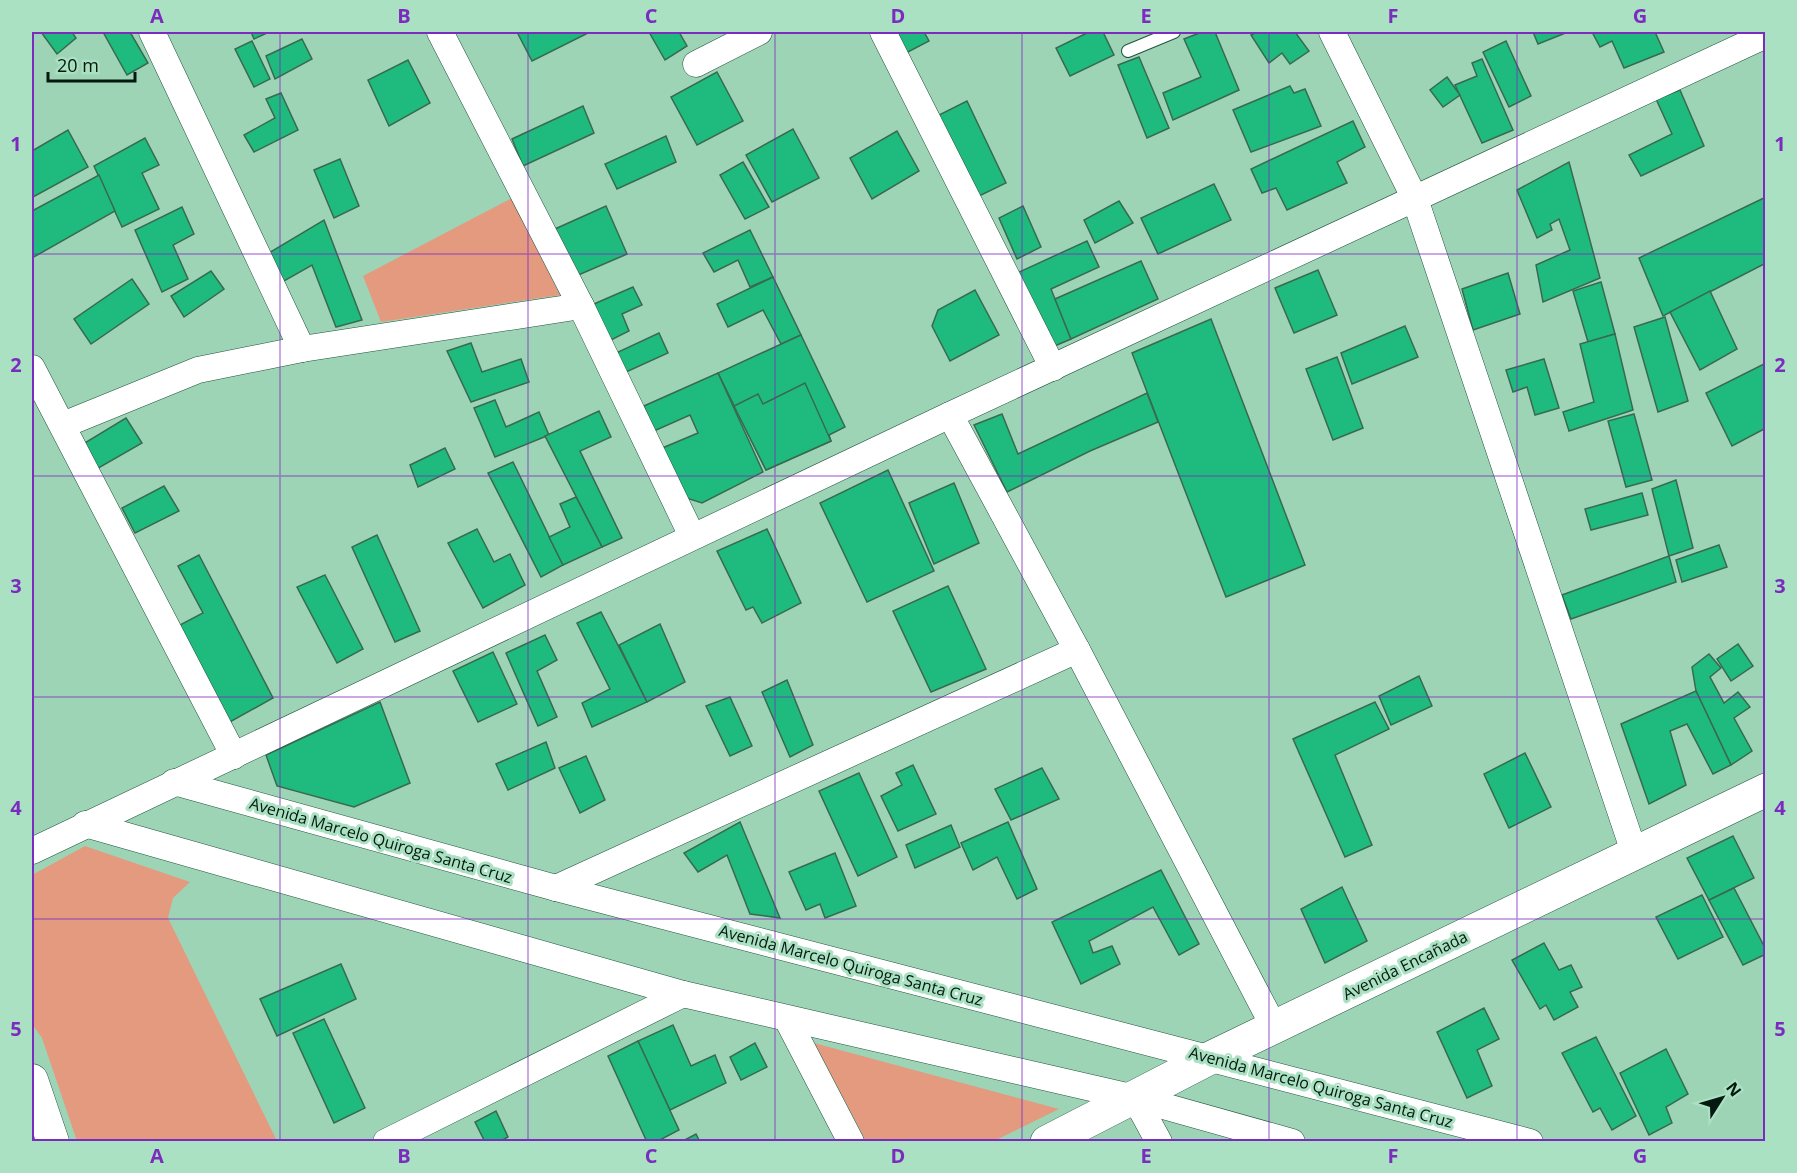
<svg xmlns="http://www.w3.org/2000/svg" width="1797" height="1173" viewBox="0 0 1797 1173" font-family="'Open Sans',sans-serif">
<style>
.green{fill:#e39a7f}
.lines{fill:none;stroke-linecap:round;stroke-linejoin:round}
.canal{stroke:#e27cc2;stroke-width:30}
.building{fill:#1fbb7e;stroke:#386a51;stroke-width:1.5}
.service-casing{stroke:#20533b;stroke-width:14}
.minor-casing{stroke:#20533b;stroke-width:27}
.tertiary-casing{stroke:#20533b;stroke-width:33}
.secondary-casing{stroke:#20533b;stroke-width:34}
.service{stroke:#fff;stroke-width:12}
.minor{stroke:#fff;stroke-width:26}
.tertiary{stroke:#fff;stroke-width:32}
.secondary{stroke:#fff;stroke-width:33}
.grid{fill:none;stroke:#7b2cbf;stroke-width:1.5;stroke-opacity:0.55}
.labels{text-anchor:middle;stroke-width:6;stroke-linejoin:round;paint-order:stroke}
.street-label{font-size:16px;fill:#04190f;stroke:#abe1c3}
.neatline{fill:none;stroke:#7b2cbf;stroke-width:2}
.grid-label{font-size:20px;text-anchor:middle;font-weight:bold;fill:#7b2cbf}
</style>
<rect width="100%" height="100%" fill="#9ed4b6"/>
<g class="green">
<polygon points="512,198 560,295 381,322 363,276"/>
<polygon points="85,846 190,882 173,898 168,918 277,1141 77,1141 42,1038 32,1024 32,875"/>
<polygon points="814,1043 1059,1109 994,1141 866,1141"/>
</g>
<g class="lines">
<polyline class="canal" points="32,1139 32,1142"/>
</g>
<g class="building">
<polygon points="41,32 72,32 76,38 57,54"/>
<polygon points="103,32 130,32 148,63 127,75"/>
<polygon points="251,32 269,32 254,39"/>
<polygon points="517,32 587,32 588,33 532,61"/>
<polygon points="649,32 679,32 687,46 665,60"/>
<polygon points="895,32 924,32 929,41 906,53"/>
<polygon points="1089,32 1103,32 1114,55 1070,76 1056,48"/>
<polygon points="1202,32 1215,32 1239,90 1173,120 1163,93 1201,77 1184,39"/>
<polygon points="1257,32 1295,32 1309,51 1290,64 1282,53 1269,63 1251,35"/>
<polygon points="1533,32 1568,32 1538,44"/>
<polygon points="1592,32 1655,32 1664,52 1624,68 1612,41 1600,47"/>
<polygon points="302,39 312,59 275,79 266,56"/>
<polygon points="252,41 270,79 254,87 235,49"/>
<polygon points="1506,41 1531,96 1509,107 1483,52"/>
<polygon points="1139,57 1169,128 1147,138 1118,65"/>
<polygon points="1482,59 1513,130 1482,143 1455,85 1477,76 1472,63"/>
<polygon points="408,60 430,103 389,126 368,80"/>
<polygon points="717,72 743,121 697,145 671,97"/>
<polygon points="1447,77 1460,95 1443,107 1430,90"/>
<polygon points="1290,86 1294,93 1305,89 1321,126 1251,152 1233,110"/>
<polygon points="1680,90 1704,146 1641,176 1629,155 1672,134 1656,99"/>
<polygon points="281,93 298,130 254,152 244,135 275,118 266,99"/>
<polygon points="967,101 1006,183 977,197 937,116"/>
<polygon points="583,106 594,133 523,166 512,139"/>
<polygon points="1353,121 1365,147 1337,162 1347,183 1287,210 1276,188 1262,193 1251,169"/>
<polygon points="793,129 819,178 772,202 746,155"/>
<polygon points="68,130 88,167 33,197 32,151"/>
<polygon points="897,131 919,171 872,199 850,158"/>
<polygon points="666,136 676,162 617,189 605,164"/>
<polygon points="145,138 159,165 142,173 159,209 122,227 94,166"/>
<polygon points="340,159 359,206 334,218 314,170"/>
<polygon points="743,162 769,207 745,219 720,175"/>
<polygon points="1569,162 1600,278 1543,302 1536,265 1570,250 1559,219 1550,224 1552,230 1537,238 1517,190"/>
<polygon points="99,175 115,211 32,258 32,211"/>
<polygon points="1214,184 1231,220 1158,254 1141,218"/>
<polygon points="1766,197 1766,263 1663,316 1639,258"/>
<polygon points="1119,201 1133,223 1095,243 1084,220"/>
<polygon points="606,206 627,254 576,276 555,229"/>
<polygon points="1023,206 1041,247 1017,259 999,218"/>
<polygon points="182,207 194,234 173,245 188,279 162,292 135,230"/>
<polygon points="324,220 362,320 336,327 312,265 277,285 267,254"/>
<polygon points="750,230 773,277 750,287 738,260 714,272 703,253"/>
<polygon points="1087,241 1099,267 1051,289 1071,339 1050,348 1017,273"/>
<polygon points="1141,261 1158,299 1071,339 1055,299"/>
<polygon points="1318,270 1337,315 1294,333 1275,288"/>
<polygon points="211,271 224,289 184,317 171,296"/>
<polygon points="1508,273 1520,314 1473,330 1462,289"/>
<polygon points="773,277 801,335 781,344 763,310 728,327 717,304"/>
<polygon points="132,279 149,304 91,344 74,319"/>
<polygon points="1601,282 1615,334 1588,342 1573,291"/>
<polygon points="633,287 642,305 622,314 629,331 609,341 594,304"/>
<polygon points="975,290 999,335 950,361 932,326 938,310"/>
<polygon points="1710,291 1737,349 1700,370 1670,312"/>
<polygon points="1665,317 1688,401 1658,412 1634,327"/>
<polygon points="1211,319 1305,565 1226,597 1132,353"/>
<polygon points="1405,326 1418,357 1352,384 1341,353"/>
<polygon points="659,333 668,353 626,372 616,353"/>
<polygon points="1615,334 1633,410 1569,431 1563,412 1594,402 1580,344"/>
<polygon points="801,335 845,427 829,435 831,441 766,470 718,373"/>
<polygon points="471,343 482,372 521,359 529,382 471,402 447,351"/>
<polygon points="1337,357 1363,428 1333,440 1306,369"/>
<polygon points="1544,359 1559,408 1535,415 1527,387 1513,392 1506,370"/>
<polygon points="1766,363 1766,428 1732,446 1706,393"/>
<polygon points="718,373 763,472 702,503 680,496 660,449 698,433 690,415 654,431 644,406"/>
<polygon points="805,383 831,441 766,470 734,406 758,394 763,404"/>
<polygon points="1147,393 1158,422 1090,451 1007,492 974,425 1002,414 1018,454"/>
<polygon points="495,400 506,427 539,412 549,435 495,457 474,408"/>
<polygon points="599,411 611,437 580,451 622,538 602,547 545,436"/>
<polygon points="1634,414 1652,480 1626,487 1608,421"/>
<polygon points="126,418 142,443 95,470 83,444"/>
<polygon points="445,448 455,469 418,487 410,465"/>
<polygon points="513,462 563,565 541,577 488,473"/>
<polygon points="888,470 934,571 867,602 820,503"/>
<polygon points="1676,480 1693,548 1669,556 1652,489"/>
<polygon points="954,483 979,543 934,564 909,503"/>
<polygon points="164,486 179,511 135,533 122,508"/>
<polygon points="1642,493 1648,515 1591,530 1585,509"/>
<polygon points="576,497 602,547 563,565 549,537 570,527 560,504"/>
<polygon points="477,529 494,562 510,554 525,585 483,608 448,543"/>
<polygon points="767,529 801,603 762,623 753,607 746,610 717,551"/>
<polygon points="377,535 420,631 395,642 352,547"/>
<polygon points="1719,545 1727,567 1682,582 1676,560"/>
<polygon points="199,555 273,698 228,723 178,626 203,613 178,566"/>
<polygon points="1669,556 1676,582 1571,619 1562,595"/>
<polygon points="325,575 363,649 337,663 297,587"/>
<polygon points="948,586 986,669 931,692 893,611"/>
<polygon points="601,612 647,702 592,727 582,703 610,689 577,623"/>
<polygon points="660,624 685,682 647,702 619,645"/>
<polygon points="545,635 557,660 537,671 557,717 538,726 506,653"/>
<polygon points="1738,644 1753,666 1731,681 1717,659"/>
<polygon points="493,652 517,704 478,722 453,671"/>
<polygon points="1709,654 1721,668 1710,677 1724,703 1738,692 1750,707 1734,718 1752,751 1731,765 1696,691 1692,667"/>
<polygon points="1419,676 1432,706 1391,725 1379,696"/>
<polygon points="787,680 813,745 790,757 762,692"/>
<polygon points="1696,691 1731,765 1713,774 1687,724 1670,731 1686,785 1649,804 1621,724"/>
<polygon points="730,697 752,746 730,756 706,706"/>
<polygon points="380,702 410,783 354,807 277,786 266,755"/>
<polygon points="1375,702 1389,729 1335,755 1372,845 1345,857 1293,739"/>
<polygon points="546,742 555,768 508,790 496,764"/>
<polygon points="1525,753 1551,807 1509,828 1484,774"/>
<polygon points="586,756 605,800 580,813 559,768"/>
<polygon points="913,765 936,814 898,831 881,796 902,785 896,773"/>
<polygon points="1042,768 1059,799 1011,820 995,789"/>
<polygon points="859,773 897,857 858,876 819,791"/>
<polygon points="740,822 780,918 750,914 727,855 698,872 684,853"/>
<polygon points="1008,822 1037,889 1017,899 997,857 973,870 961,843"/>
<polygon points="951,825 960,847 915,868 906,845"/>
<polygon points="1733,836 1754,878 1709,900 1687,858"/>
<polygon points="835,853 856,906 825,918 820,904 806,910 789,872"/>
<polygon points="1161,870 1199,944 1179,955 1153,907 1089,941 1093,953 1112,946 1120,964 1081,984 1052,922"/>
<polygon points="1342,887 1367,941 1325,963 1301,909"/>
<polygon points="1734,888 1766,950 1766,954 1743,965 1709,900"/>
<polygon points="1702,895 1723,937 1678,959 1656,917"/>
<polygon points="1544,943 1559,970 1571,965 1582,987 1570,992 1578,1007 1554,1020 1546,1005 1540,1009 1512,960"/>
<polygon points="341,964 356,999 277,1036 260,999"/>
<polygon points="1484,1008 1499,1039 1477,1050 1492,1086 1467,1098 1437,1032"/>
<polygon points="324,1019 365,1108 334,1123 293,1033"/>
<polygon points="673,1025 691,1066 715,1055 726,1083 670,1110 638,1041"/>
<polygon points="1596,1037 1636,1116 1612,1130 1600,1108 1593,1112 1562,1053"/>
<polygon points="638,1041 679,1130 656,1142 647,1142 608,1056"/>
<polygon points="755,1043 767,1067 741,1080 730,1057"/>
<polygon points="1666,1049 1688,1094 1666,1107 1672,1123 1649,1135 1620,1073"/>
<polygon points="496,1111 508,1137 499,1142 485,1142 475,1122"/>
<polygon points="696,1134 700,1142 681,1142"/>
</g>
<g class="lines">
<defs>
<polyline id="service" points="1128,51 1174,32"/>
<g id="minor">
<polyline points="152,32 302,349"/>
<polyline points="440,32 581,306 692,536"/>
<polyline points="883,32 1053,368"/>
<polyline points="1332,32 1415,199 1634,852"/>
<polyline points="696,64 759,32"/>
<polyline points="32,368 234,756"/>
<polyline points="950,415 1077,650 1275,1029"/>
<polyline points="63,425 198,370 302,349 581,306"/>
<polyline points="174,782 556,888 1530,1142"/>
<polyline points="85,824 683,994 1135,1098 1292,1142"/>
<polyline points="32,851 950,415 1766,35"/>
<polyline points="556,888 1077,650"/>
<polyline points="787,1019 851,1142"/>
<polyline points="1135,1098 1159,1142"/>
<polyline points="386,1142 683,994"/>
</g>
<polyline id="tertiary" points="32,1080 53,1142"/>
<polyline id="secondary" points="1047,1142 1210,1058 1766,790"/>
</defs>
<use href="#service" class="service-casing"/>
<use href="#minor" class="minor-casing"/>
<use href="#tertiary" class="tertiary-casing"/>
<use href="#secondary" class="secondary-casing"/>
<use href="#service" class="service"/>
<use href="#minor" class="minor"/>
<use href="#tertiary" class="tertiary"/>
<use href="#secondary" class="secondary"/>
</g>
<path class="grid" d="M280,32V1142M528,32V1142M775,32V1142M1022,32V1142M1269,32V1142M1517,32V1142M32,254H1766M32,476H1766M32,697H1766M32,919H1766"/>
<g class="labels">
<g class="street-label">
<text transform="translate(381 840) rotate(16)" y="6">Avenida Marcelo Quiroga Santa Cruz</text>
<text transform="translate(851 965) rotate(15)" y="6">Avenida Marcelo Quiroga Santa Cruz</text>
<text transform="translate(1405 965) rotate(-26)" y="6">Avenida Encañada</text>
<text transform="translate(1321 1087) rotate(15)" y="6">Avenida Marcelo Quiroga Santa Cruz</text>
</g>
</g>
<rect width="1797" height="1173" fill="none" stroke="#abe1c3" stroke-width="66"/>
<g transform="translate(1722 1098) rotate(53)" stroke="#abe1c3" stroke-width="4.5" paint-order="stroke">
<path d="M0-4.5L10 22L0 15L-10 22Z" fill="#04190f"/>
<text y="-9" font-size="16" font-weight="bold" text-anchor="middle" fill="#04190f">N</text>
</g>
<path d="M48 72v9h87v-9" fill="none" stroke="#04190f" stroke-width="3"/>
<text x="57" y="72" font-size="18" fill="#04190f" stroke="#abe1c3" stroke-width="4.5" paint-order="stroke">20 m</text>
<rect x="33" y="33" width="1731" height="1107" class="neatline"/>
<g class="grid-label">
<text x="157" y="23">A</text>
<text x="404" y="23">B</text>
<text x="651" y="23">C</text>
<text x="898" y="23">D</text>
<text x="1146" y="23">E</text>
<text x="1393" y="23">F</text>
<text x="1640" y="23">G</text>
<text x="16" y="151">1</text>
<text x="1780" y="151">1</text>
<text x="16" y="372">2</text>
<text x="1780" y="372">2</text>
<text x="16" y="593">3</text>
<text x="1780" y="593">3</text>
<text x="16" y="815">4</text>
<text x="1780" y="815">4</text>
<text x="16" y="1036">5</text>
<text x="1780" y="1036">5</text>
<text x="157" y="1163">A</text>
<text x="404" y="1163">B</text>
<text x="651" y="1163">C</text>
<text x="898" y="1163">D</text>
<text x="1146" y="1163">E</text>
<text x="1393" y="1163">F</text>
<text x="1640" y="1163">G</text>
</g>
</svg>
